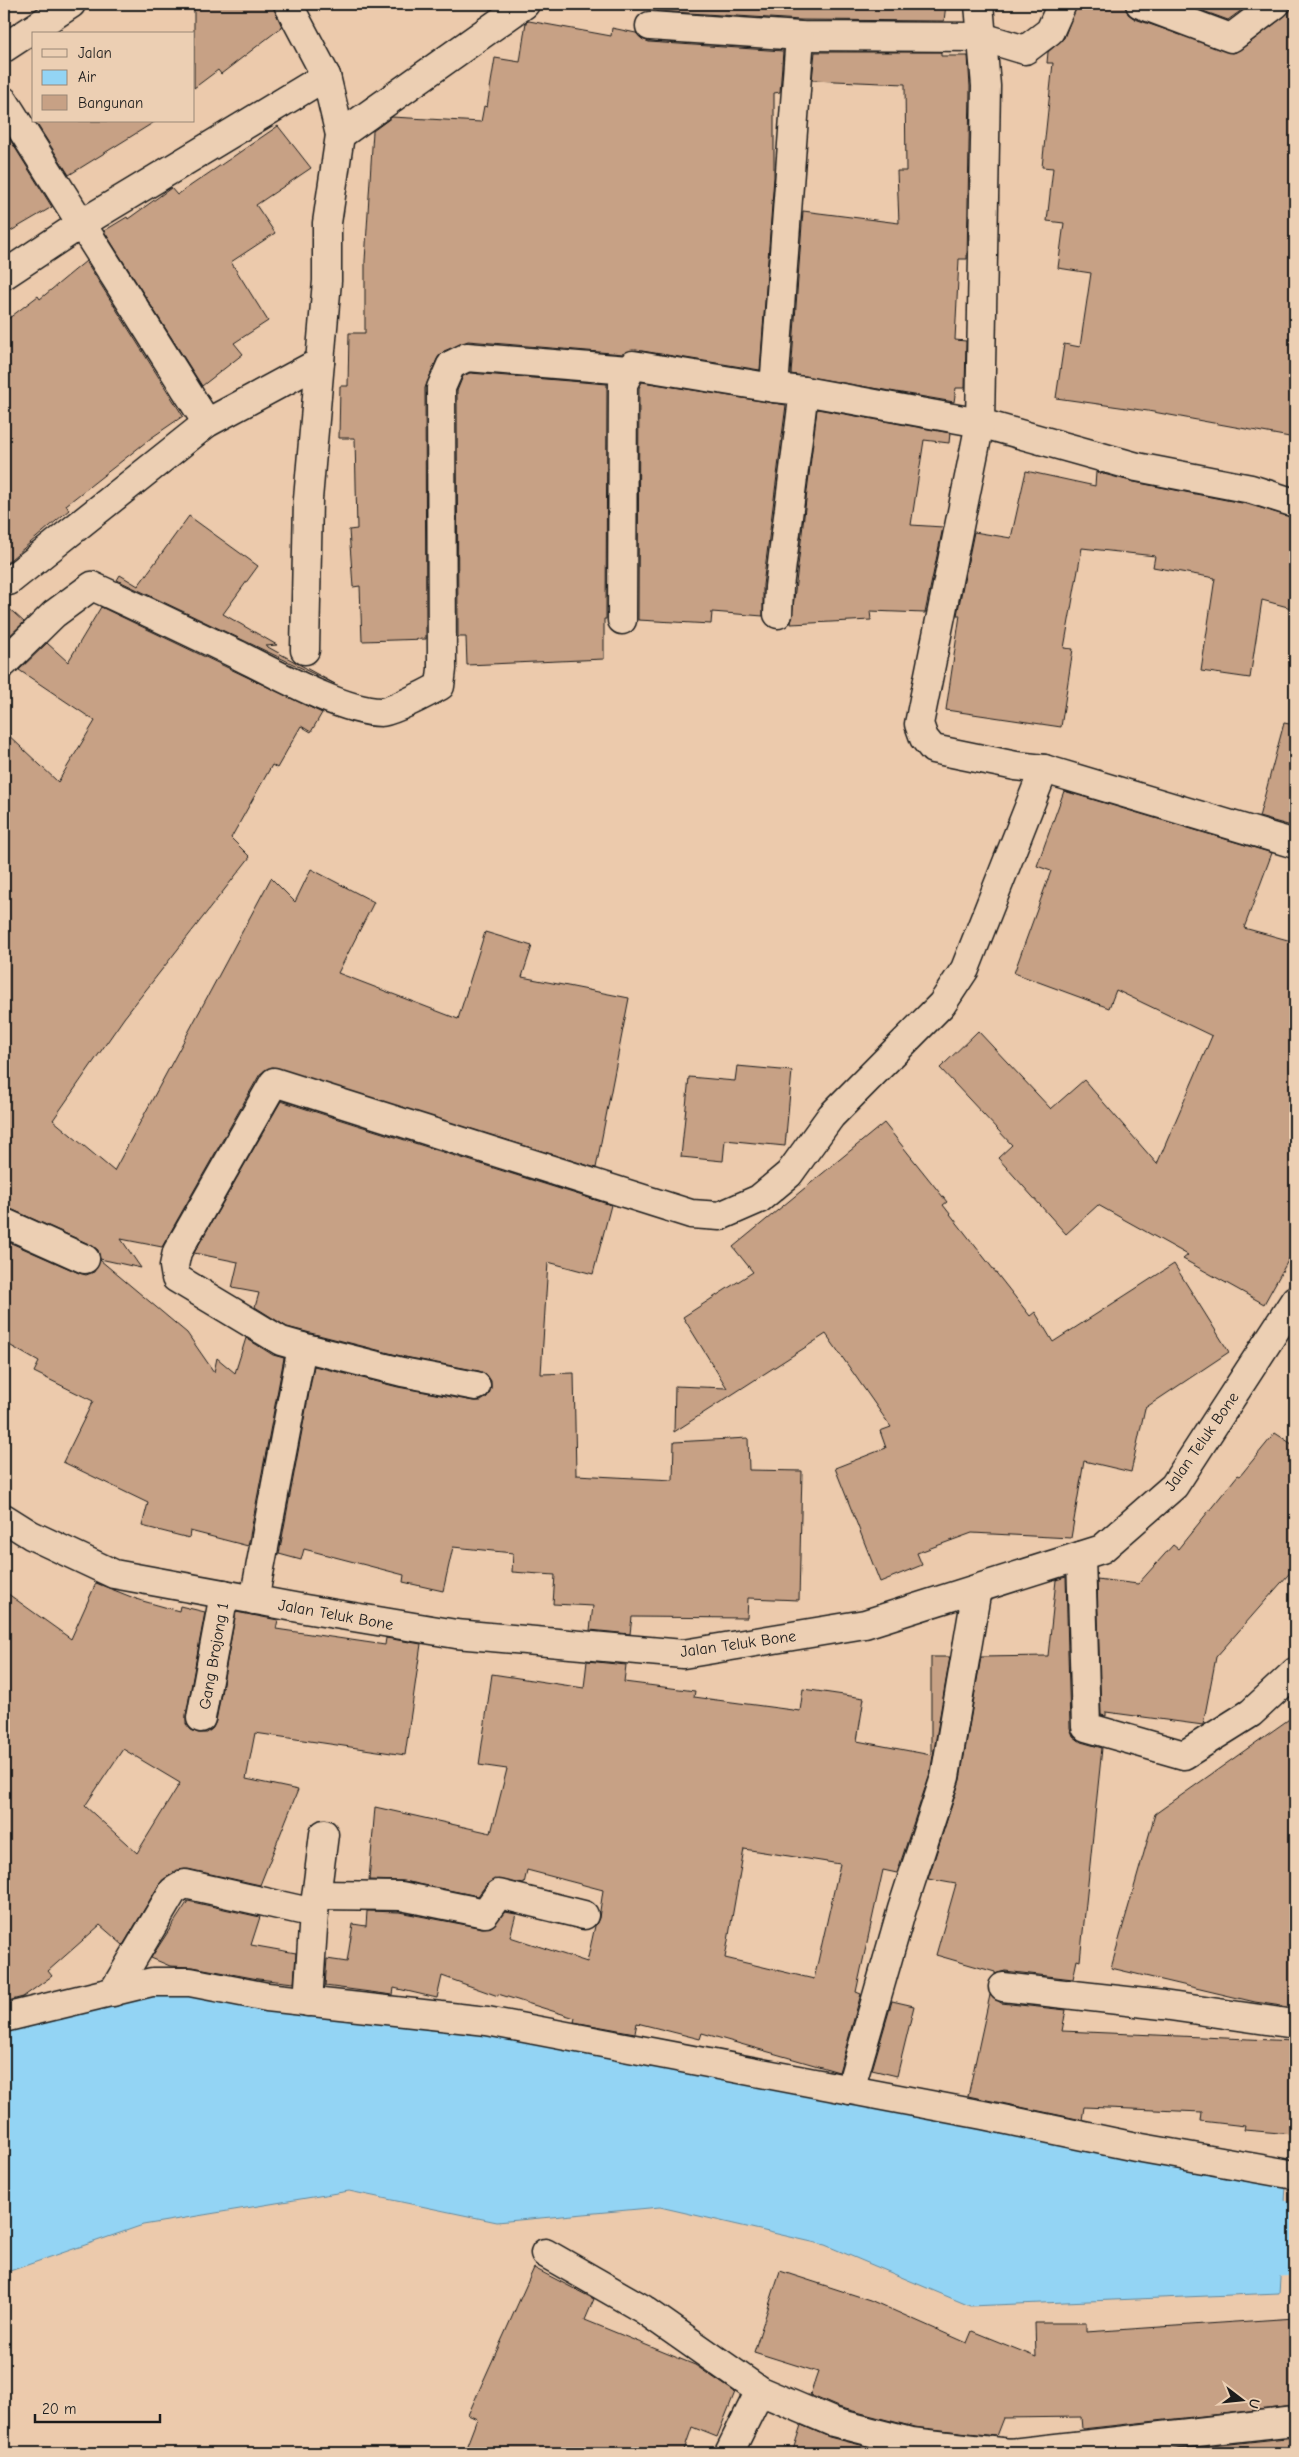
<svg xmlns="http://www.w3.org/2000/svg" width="1299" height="2457" viewBox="0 0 1299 2457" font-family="'Comic Neue',sans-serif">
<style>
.water{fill:#93d4f4;stroke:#638a9e}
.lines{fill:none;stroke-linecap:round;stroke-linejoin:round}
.river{stroke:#93d4f4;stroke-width:75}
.building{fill:#c7a185;stroke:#1c1c1c;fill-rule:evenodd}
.minor-casing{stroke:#1c1c1c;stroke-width:31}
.minor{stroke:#eccfb3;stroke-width:28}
.labels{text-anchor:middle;stroke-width:4;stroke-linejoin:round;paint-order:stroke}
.street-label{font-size:16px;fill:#1c1c1c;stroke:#eccfb3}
</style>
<rect width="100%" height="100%" fill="#eccaac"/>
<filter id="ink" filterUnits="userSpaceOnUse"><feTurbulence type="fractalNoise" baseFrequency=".02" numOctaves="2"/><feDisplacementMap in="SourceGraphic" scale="10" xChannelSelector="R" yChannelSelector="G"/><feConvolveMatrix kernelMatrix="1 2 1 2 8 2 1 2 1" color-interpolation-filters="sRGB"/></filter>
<g filter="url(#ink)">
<polygon class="water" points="158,1984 350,2008 522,2042 989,2122 1286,2186 1279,2293 970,2306 825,2245 660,2207 497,2222 349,2191 143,2225 4,2273 4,2025"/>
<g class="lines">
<polyline class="river" points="1282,2239 1295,2237"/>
</g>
<g class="building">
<polygon points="194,4 272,4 282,27 221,74 218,70 194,88"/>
<polygon points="658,4 946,4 944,21 801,20 657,11"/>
<polygon points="1077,4 1125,4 1128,14 1135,19 1233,53 1240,50 1285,16 1290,11 1291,4 1295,4 1295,438 1148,411 1056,398 1064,344 1080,347 1091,273 1058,268 1064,223 1047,221 1053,168 1042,167 1053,63 1047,63 1048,52 1064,38"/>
<polygon points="1184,4 1250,4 1228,20"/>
<polygon points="529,21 611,36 612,28 636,33 642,39 649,42 783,51 780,92 774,93 774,177 760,370 636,350 623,354 468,341 444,351 437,359 425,388 426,639 362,641 360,586 353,587 349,530 357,529 355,438 339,438 340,386 348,386 349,333 365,333 365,261 373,131 392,117 481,122 484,106 487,107 495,58 520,62 526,22"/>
<polygon points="815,52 941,52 941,56 968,56 970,87 967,259 959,259 955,340 966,341 965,388 956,388 954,402 791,374 803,211 899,223 897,171 906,171 905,84 812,80"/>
<polygon points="35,121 156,121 69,175"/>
<polygon points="278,126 311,168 256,205 275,233 231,262 268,321 234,343 243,354 202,386 104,231 127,217 128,219 171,188 177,195"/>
<polygon points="4,130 52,207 4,235"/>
<polygon points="86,261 183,416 151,438 66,505 69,510 4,565 4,322 38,296 40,299"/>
<polygon points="470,373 607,384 606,619 604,619 604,659 467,665 466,637 458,637 457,391 463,376"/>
<polygon points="642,382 786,405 763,585 763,616 712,612 711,624 638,620 639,388"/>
<polygon points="817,409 950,433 949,443 924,440 911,525 943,527 925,613 870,611 871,620 791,624"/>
<polygon points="1026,471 1095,486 1096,472 1134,482 1247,504 1295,518 1295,609 1262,600 1250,678 1201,671 1215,578 1153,567 1155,556 1082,548 1064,648 1073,649 1061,727 946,710 960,615 957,615 974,532 1011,538"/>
<polygon points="189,516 258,566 223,614 277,645 266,646 335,684 117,580 120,575 138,586"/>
<polygon points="4,604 24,622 4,641"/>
<polygon points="101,607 322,713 311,732 301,726 277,768 272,765 231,838 250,857 124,1018 53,1120 114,1171 271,878 295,902 311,869 374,902 338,973 458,1019 485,932 532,946 522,977 629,998 596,1168 272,1067 260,1074 162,1247 121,1239 141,1268 100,1259 98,1250 91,1245 13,1210 4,1209 4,731 58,782 95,721 19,670 47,643 68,662"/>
<polygon points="1284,723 1295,725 1295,827 1259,817"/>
<polygon points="1064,791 1272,853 1244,928 1295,942 1295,1248 1264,1304 1183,1259 1188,1255 1098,1205 1066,1234 998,1158 1012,1145 940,1068 978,1031 1051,1109 1084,1080 1157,1164 1212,1036 1116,990 1109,1008 1014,973 1051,871 1037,866"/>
<polygon points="737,1066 792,1071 785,1146 725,1140 723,1161 681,1157 689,1077 735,1081"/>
<polygon points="281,1101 611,1205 593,1274 548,1262 541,1374 574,1373 576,1475 673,1480 674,1442 748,1438 749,1470 802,1471 799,1600 748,1598 747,1618 632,1617 630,1634 590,1630 593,1606 553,1604 555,1575 512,1572 513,1553 453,1547 443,1591 403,1582 404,1575 304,1549 301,1560 279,1554 314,1366 398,1387 473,1401 481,1401 487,1397 491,1388 491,1381 487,1375 479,1371 405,1357 287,1327 255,1307 259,1293 232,1288 238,1262 194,1253"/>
<polygon points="884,1123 947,1202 943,1205 1030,1316 1035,1312 1053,1342 1174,1264 1229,1352 1145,1408 1131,1472 1084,1461 1071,1538 972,1533 917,1553 922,1565 880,1582 835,1468 886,1448 880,1431 891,1427 826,1334 674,1432 675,1386 727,1388 683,1317 753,1272 733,1247"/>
<polygon points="11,1243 79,1273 86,1275 94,1272 100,1260 187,1333 214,1372 217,1358 235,1373 246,1338 273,1355 284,1358 248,1546 190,1531 189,1538 142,1526 148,1503 63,1462 93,1401 34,1372 39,1362 4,1342 4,1245"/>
<polygon points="1275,1433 1295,1446 1295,1567 1216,1657 1203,1725 1106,1712 1106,1716 1101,1715 1097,1579 1138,1584 1173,1545 1178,1549 1238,1475 1240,1476"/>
<polygon points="1066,1577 1070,1728 1073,1736 1081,1742 1102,1748 1080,1961 1077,1960 1073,1979 1005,1971 995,1974 995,1972 936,1955 956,1884 928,1879 960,1780 981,1657 1048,1656 1056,1580"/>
<path d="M96,1583L139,1600L179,1611L180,1606L205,1612L186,1715V1724L191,1730L198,1733H207L213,1728L216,1721L236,1612L278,1620L276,1629L385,1645L386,1638L421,1644L405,1755L255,1733L246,1779L298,1790L260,1885L188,1869L177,1870L160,1883L123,1945L100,1925L48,1971L52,1976L23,1997L4,2002V1591L71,1639ZM123,1749L180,1783L137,1853L85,1806Z"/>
<path d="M931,1657H950L930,1773L897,1873L883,1870L856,1992L861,1994L839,2072L702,2033L700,2039L637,2023L635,2033L574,2022L575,2018L498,1994V1996L442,1976L437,1998L394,1988L393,1995L325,1986L327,1959L347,1962L353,1924L366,1926L367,1911L399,1912L482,1928L491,1927L505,1912L516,1914L510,1937L587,1962L595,1926L599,1918L603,1890L527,1870L524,1884L494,1879L486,1885L478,1896L404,1881L369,1880L375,1807L491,1833L507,1769L479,1765L492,1674L584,1688L587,1661L626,1665L624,1682L695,1691L694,1697L800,1711L803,1689L864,1698L857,1741L931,1755ZM744,1849L840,1864L814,1979L725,1958Z"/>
<polygon points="1295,1715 1295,2008 1255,2002 1111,1968 1155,1814"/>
<polygon points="188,1901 260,1917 251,1945 296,1953 294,1983 258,1979 193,1967 170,1966 151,1958"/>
<polygon points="990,1995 1001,2003 1066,2010 1062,2031 1295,2041 1295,2127 1292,2127 1292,2134 1244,2130 1245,2126 1201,2121 1202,2112 1084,2107 1082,2120 968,2096"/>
<polygon points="892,2001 914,2006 897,2076 872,2070"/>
<polygon points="534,2268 594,2299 585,2320 695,2365 735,2392 717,2437 692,2427 683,2453 464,2453 477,2419 468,2415"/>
<polygon points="780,2271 870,2300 967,2343 972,2331 1036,2357 1035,2323 1086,2323 1086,2332 1295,2318 1295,2406 1082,2429 1081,2417 1003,2418 996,2436 914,2427 838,2407 810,2395 818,2372 754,2352"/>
<polygon points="801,2425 829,2437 892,2453 792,2453"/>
<polygon points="1295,2437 1295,2453 1148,2453"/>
</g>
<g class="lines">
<defs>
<g id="minor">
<polyline points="979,4 986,86 980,423 1137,467 1251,489 1295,503"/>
<polyline points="1140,4 1231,38 1276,4"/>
<polyline points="650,26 800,36 982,37 1025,50 1050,31 1062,4"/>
<polyline points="4,48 71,4"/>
<polyline points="4,101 207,423"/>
<polyline points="340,135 525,4"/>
<polyline points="4,275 81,224 326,76"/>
<polyline points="774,388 800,36"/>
<polyline points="4,581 9,581 207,423 320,362 327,281 327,223 340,135 326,76 288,4"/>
<polyline points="778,614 779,587 804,391"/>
<polyline points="622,620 623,384 633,365 774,388 804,391 980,423 919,724 924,738 933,749 1016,766 1044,769 1295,844"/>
<polyline points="305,650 308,499 320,362"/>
<path d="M4,663L54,614L92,586C140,608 188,631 236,654C272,672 343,712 381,712C391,712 429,692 440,686L442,669L441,388L451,365L467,357L628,370"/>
<polyline points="4,1229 7,1224 85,1259"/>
<polyline points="302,1347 402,1372 476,1386"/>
<polyline points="4,1518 31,1535 114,1574 305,1609 456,1634 683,1654 865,1624 1102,1549 1174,1486 1295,1300"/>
<polyline points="1081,1556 1086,1727 1184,1755 1251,1713 1295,1672"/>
<polyline points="254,1600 302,1347 281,1341 176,1278 174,1266 177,1252 274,1082 691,1214 720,1216 759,1199 789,1174 831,1116 942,1004 965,969 1044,769"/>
<polyline points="201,1718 224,1594"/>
<polyline points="317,1895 401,1896 485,1913 499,1894 584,1915"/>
<polyline points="1003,1987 1163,2005 1295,2024"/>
<polyline points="113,1992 173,1891 185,1884 314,1913 324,1834"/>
<polyline points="308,2002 314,1913"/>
<polyline points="4,2018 152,1982 190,1982 267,1997 487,2021 983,2115 1136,2147 1295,2175"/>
<polyline points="850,2090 902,1909 945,1777 977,1589"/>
<polyline points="545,2253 643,2309 760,2391 833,2422 911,2442 1010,2453 1295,2421"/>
<polyline points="729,2453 760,2391"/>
</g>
</defs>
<use href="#minor" class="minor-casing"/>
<use href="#minor" class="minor"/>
</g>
</g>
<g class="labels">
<g class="street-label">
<text transform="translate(1201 1441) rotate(-55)" y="6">Jalan Teluk Bone</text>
<text transform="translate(336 1614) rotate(10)" y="6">Jalan Teluk Bone</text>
<text transform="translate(738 1643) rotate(-8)" y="6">Jalan Teluk Bone</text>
<text transform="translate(213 1656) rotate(-80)" y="6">Gang Brojong 1</text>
</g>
</g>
<rect width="1299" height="2457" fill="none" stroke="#eccfb3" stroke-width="20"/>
<rect x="10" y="10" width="1279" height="2437" fill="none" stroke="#1c1c1c" stroke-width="2" filter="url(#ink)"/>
<rect x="32" y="32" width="162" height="90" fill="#eccfb3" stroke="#998777"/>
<rect x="42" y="49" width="25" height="8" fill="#eccfb3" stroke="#998777"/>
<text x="78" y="58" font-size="15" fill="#1c1c1c">Jalan</text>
<rect x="42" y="70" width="25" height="15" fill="#93d4f4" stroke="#998777"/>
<text x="78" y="82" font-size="15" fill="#1c1c1c">Air</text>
<rect x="42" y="95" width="25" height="15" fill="#c7a185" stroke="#998777"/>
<text x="78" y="108" font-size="15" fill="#1c1c1c">Bangunan</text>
<g transform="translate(1242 2400) rotate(106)" stroke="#eccfb3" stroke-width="4" paint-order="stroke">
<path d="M0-4L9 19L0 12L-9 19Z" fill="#1c1c1c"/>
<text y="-8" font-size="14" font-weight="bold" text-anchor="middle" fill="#1c1c1c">U</text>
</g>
<path d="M35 2414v8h125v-8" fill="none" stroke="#1c1c1c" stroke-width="2.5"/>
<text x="42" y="2414" font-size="15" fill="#1c1c1c" stroke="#eccfb3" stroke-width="4" paint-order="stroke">20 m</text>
</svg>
